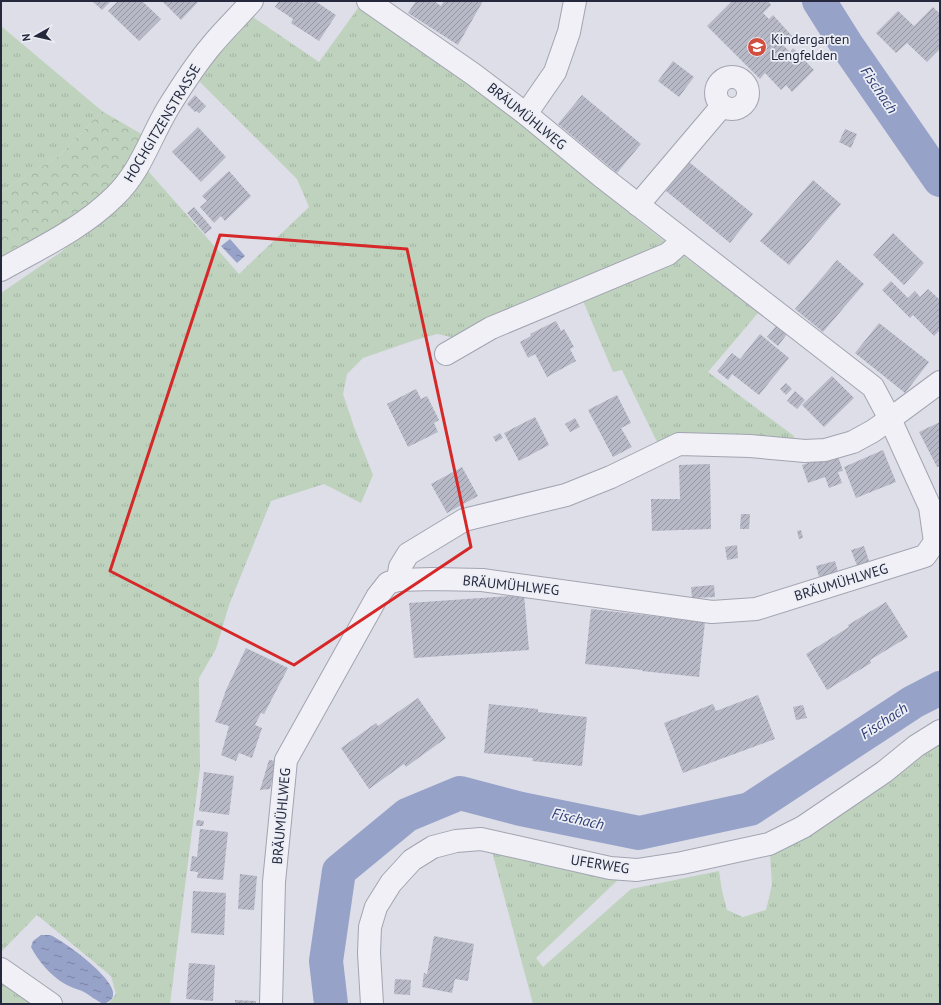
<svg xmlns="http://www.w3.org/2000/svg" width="941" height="1005" viewBox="0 0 941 1005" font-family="'PT Sans',sans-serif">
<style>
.grass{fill:url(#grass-tufts)}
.forest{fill:url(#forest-crowns)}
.water{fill:url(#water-ripples)}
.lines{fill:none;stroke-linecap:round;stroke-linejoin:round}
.river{stroke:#97a2c9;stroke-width:34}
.building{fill:url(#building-hatch)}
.minor-casing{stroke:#a2a4b1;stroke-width:24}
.minor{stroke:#f0f0f6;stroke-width:22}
.marked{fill:none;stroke:#d62828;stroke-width:3;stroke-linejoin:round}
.labels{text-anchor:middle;stroke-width:3.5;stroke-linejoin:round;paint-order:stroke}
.poi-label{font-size:14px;fill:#26293e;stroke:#eceef5;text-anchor:start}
.street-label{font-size:14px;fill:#26293e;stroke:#eceef5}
.water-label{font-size:15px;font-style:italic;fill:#2f3c73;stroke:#eceef5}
</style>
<defs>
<pattern id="grass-tufts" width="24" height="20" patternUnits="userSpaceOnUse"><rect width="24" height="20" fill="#bed2be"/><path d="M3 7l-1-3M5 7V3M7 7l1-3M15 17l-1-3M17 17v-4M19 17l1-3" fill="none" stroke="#a3b4a4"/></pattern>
<pattern id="forest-crowns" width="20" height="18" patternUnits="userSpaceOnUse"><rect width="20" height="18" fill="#bed2be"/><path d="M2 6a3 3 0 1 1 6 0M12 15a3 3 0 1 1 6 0" fill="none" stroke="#a3b4a4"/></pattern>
<pattern id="water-ripples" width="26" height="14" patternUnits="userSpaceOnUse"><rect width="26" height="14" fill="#97a2c9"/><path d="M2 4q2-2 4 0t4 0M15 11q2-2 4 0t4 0" fill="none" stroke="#7b84a5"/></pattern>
<pattern id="building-hatch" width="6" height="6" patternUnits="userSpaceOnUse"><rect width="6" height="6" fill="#b7b9c7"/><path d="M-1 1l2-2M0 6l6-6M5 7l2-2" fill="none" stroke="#9596a3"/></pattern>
</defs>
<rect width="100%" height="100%" fill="#dddee7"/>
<g class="grass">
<polygon points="361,4 444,62 645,226 758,313 708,372 794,436 792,443 659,446 622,370 613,372 576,284 451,337 437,334 412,341 363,358 347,374 343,394 354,427 373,475 361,503 324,484 271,501 229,605 216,649 199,678 200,768 170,1004 108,1004 116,994 111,976 37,915 1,952 1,293 61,252 94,221 125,197 148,171 239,274 309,207 297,179 194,76 247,13 319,62"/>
<polygon points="1,26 102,111 60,155 1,192"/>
<polygon points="940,739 940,1004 533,1004 490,844 623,875 536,958 543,967 631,889 719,871 722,891 727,910 743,917 766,910 772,885 770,853"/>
<polygon points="1,976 39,1004 1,1004"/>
</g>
<polygon class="forest" points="102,111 143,135 122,186 1,270 1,192 60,155"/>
<g class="water">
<polygon points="230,239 245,256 237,263 221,246"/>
<path d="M41,935C44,935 47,935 50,935C63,940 118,980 113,996C112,1000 108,1002 104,1004C96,1001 90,995 82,991C77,989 70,987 65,984C51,976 38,961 31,947L33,941Z"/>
</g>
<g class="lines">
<g class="river">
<polyline points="819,1 848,47 940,180"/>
<polyline points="331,1004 326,961 339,871 407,815 460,793 521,809 639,833 750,809 913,702 940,688"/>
</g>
</g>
<g class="building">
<polygon points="92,1 111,1 102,10"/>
<polygon points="118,1 142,1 161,19 139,41 108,11"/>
<polygon points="162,1 199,1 181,20"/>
<polygon points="279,1 300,1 304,3 305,1 315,1 336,15 319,41 291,23 293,19 275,7"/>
<polygon points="416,1 434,1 441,6 444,1 483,1 458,45 408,13"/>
<polygon points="732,1 768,1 771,5 763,13 769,19 773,15 793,37 784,46 790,52 793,48 814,70 792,92 786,85 781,90 765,73 760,79 707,26"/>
<polygon points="933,7 940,14 940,49 927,62 907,43 896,53 876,33 898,11 914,26"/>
<polygon points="673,61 694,77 679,97 658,81"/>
<polygon points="195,95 206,106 199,113 196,111 195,112 187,104"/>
<polygon points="582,95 641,144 617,173 558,124"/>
<polygon points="198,127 226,157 201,182 172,152"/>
<polygon points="845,129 857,134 851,148 839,142"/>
<polygon points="689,162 753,214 730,243 666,191"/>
<polygon points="229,171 251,196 225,221 221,216 214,223 200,207 207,201 202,196"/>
<polygon points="813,180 841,204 789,265 760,241"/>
<polygon points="194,207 212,228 205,234 187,213"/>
<polygon points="893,233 924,263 904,285 873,255"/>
<polygon points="837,260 864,284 823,332 795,309"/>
<polygon points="891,281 908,298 915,291 920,297 928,289 940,300 940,330 934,336 913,315 910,318 882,290"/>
<polygon points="556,321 561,331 564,329 574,347 570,349 576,361 547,377 535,354 528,358 520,342 531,336 530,334"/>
<polygon points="879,323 929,362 905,393 855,353"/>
<polygon points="777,325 787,334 778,346 767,337"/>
<polygon points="760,334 789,358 759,395 732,374 728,380 717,371 732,353 740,359"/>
<polygon points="832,376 854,398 824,427 802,405"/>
<polygon points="786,383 792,389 786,395 780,389"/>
<polygon points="416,389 421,399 427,396 439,420 434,423 438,432 408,447 387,404"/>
<polygon points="795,391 805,400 797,409 787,401"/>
<polygon points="617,395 631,423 621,428 632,447 613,457 588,410"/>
<polygon points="535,417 549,445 519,461 504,433"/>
<polygon points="575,418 580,427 570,432 565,424"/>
<polygon points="940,422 940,466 937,467 919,432"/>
<polygon points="500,433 503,438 496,442 493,437"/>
<polygon points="883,450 896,482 856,498 844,467"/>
<polygon points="837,453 843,471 838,472 842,483 829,488 825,477 808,483 802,465"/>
<polygon points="710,464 711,529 652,531 651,499 680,499 679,465"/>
<polygon points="462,467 478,496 447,513 431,484"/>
<polygon points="741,514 750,514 749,529 740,529"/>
<polygon points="801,530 803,538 799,539 797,531"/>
<polygon points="737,545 738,558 727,560 725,547"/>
<polygon points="864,546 870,564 858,568 851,550"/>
<polygon points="835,561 838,572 819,577 816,566"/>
<polygon points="714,585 715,597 692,598 691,587"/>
<polygon points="524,595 529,650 414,658 409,603"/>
<polygon points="886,602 908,637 870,660 871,663 827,690 806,654 849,627 848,625"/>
<polygon points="591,609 705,622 699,677 642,671 642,670 585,664"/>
<polygon points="246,648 288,668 264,714 261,713 255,725 262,728 252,758 239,753 236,761 221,755 229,726 215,722 226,690"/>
<polygon points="758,695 775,739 683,773 664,723 713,704 716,711"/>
<polygon points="418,698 446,738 406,767 404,764 369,789 341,748 376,723 378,726"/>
<polygon points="489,704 538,709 538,712 587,717 582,766 532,761 533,758 484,753"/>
<polygon points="803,705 807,718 796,720 793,707"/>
<polygon points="269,760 277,761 270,789 260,790"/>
<polygon points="204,772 234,776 229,815 199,811"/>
<polygon points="197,820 204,821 203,826 196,826"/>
<polygon points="200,829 228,832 223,880 197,878 198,872 190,871 192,856 197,857"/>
<polygon points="240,874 257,876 254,910 238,909"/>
<polygon points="193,891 226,893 224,935 191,933"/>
<polygon points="434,936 474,944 468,981 455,979 452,993 422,987 424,973 427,974"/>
<polygon points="189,963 215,965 213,1001 186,999"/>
<polygon points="395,979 411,980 410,995 394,994"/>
<polygon points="235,1000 256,1001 256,1004 235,1004"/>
</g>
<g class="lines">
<defs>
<g id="minor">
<circle cx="732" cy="93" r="16"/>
<polyline points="526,114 555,72 569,32 575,1"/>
<polyline points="638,205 722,106"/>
<path d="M1,270C40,248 83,228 115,196C141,171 150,138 168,108C181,87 195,65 211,46C224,30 239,16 252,1"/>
<polyline points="446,354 491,328 668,254 677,246 680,238"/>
<polyline points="398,580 400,567 408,554 464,520 566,495 611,477 679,444 750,446 805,451 825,450 853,442 873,431 890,419 940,382"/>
<polyline points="1,969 51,1004"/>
<polyline points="271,1004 274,882 286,760 377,597 388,583 398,580 432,579 482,580 712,612 756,609 925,556 935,542 930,507 890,419 873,387 601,176 526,114 473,74 368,1"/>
<polyline points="372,1004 369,953 370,927 376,907 391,883 412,860 433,847 456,841 481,839 610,868 637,870 682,863 769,844 803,827 884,772 916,746 940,731"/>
</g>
</defs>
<use href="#minor" class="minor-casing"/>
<use href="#minor" class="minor"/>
</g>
<path class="marked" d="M220,235L407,249L471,547L294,665L110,571Z"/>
<defs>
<symbol id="school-disc" viewBox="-11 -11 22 22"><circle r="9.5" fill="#d14d3d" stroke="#eceef5"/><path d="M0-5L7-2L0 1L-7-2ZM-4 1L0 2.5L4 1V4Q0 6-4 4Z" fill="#fff"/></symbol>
</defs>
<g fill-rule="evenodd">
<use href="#school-disc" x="746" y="36" width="22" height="22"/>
</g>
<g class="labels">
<g class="poi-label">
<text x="771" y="44">Kindergarten<tspan x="771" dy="16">Lengfelden</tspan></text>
</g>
<g class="street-label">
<text transform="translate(527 116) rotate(39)" y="5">BRÄUMÜHLWEG</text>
<text transform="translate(162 123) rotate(-59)" y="5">HOCHGITZENSTRASSE</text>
<text transform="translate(841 582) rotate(-17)" y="5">BRÄUMÜHLWEG</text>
<text transform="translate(511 585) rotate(6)" y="5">BRÄUMÜHLWEG</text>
<text transform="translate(281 816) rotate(-85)" y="5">BRÄUMÜHLWEG</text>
<text transform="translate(600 864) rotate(9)" y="5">UFERWEG</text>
</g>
<g class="water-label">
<text transform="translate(879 90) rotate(56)" y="5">Fischach</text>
<text transform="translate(884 721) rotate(-33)" y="5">Fischach</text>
<text transform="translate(578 819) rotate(13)" y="5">Fischach</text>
</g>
</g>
<rect width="941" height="1005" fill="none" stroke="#26293e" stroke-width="4"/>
<g transform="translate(36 36) rotate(262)" stroke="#eceef5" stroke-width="3" paint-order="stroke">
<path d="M0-3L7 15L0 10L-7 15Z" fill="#26293e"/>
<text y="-6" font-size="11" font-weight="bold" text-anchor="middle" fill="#26293e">N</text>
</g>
</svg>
